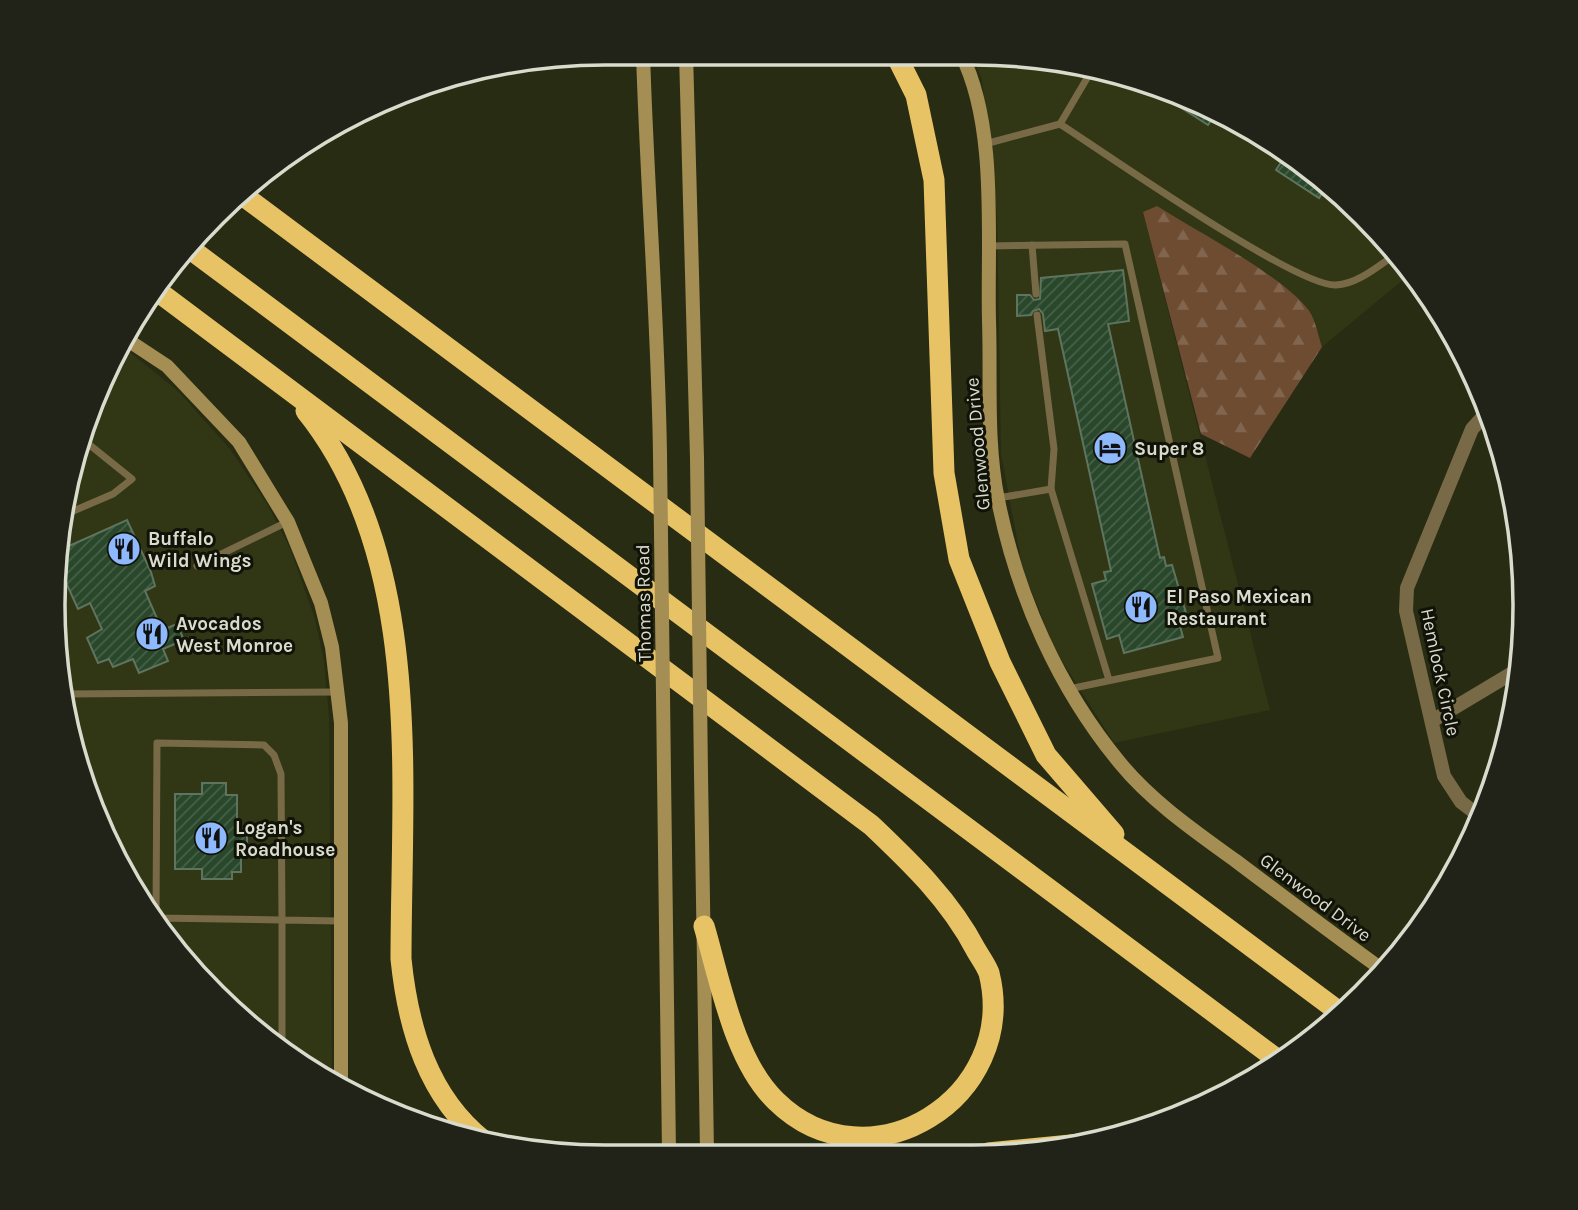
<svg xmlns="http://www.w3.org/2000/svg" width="1578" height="1210" viewBox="0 0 1578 1210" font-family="Karla,sans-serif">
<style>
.built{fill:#313615}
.forest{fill:url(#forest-firs)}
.building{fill:url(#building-hatch);stroke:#5e745e;stroke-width:2}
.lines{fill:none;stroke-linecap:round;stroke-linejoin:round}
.lane{stroke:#786a46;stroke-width:7}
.street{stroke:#786a46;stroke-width:14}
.secondary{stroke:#a58e54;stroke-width:14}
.highway{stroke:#e8c365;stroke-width:21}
.secondary-bridge{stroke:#a58e54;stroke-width:14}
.labels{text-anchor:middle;stroke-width:6;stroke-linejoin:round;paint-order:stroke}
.street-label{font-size:19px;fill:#d9dccd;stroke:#111308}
.poi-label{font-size:19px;font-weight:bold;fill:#d9dccd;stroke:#111308;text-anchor:start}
.rim{fill:none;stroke:#d9dccd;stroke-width:3.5}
</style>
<defs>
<pattern id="forest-firs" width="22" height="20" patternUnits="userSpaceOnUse" patternTransform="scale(1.75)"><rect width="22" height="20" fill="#6d4c31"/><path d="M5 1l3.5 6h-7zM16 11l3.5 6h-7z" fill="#81654e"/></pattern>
<pattern id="building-hatch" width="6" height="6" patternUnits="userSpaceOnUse" patternTransform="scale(1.75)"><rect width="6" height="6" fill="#29472a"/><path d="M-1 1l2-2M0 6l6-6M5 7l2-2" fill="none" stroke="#476148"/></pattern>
</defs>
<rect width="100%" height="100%" fill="#282c13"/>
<g class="built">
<polygon points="972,54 1009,54 1116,71 1217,109 1309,166 1410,274 1322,347 1317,331 1143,212 1270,710 1114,743 1055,650 1023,570 1001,454 997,214 982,80"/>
<polygon points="120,344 179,392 230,449 267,504 290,548 315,619 324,661 329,717 332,1081 298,1065 215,996 145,912 82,782 53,605 71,462"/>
</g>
<path class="forest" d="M1157,206C1198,232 1276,272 1306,307C1315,316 1318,335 1322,347L1250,458L1201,434L1143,212Z"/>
<g class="building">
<polygon points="1164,89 1217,109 1218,110 1208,125 1161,95"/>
<polygon points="1287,153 1309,166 1327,185 1319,198 1276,170"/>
<polygon points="1123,270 1129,321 1108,324 1160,558 1164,557 1166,566 1172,565 1186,613 1177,615 1183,637 1124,653 1119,635 1107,639 1092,584 1106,580 1104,572 1111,571 1058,329 1045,331 1043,314 1039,309 1033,311 1031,315 1017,316 1017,295 1030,295 1034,300 1040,299 1041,278"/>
<polygon points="127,520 151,572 155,586 145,591 162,630 177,624 184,640 163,649 168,661 139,673 133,659 113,667 109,659 98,663 87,638 102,629 90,603 78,609 58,565 60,550"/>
<polygon points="202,783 226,783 226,795 237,795 237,829 247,829 247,846 241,846 241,872 232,872 232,879 202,879 202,869 175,869 175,794 202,794"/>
</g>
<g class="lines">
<g class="lane">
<path d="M1060,124C1105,153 1296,287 1336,285C1357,284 1377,267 1393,256"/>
<polyline points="985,144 1060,124 1093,68"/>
<polyline points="1032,245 1036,294"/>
<polyline points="988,246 1125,244 1218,658 1069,689"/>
<polyline points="1051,489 1109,680"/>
<polyline points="998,498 1051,489 1054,449 1037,315"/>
<polyline points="64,515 113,494 132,479 81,438"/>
<polyline points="197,566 287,522"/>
<polyline points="63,667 64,672"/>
<polyline points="67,694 338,692"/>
<polyline points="282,1051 282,920 156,918 157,743 264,745 274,755 281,774 282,920 339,921"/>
</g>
<g class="street">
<polyline points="1432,721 1519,669"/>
<polyline points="1482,818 1461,802 1444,776 1406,611 1407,588 1472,429 1489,410"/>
</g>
<g class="secondary">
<path d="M643,53C647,187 658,320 660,454"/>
<polyline points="686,53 697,458"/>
<path d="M961,54C998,126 987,240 989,321C991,380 986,442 998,500C1017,595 1058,688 1120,763C1152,802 1196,832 1236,861C1285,898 1334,935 1384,971"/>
<polyline points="123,337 167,366 239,442 288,522 321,603 332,647 341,723 341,1086"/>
<polyline points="701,774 707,1153"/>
<polyline points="664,775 669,1153"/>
</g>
<g class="highway">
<polyline points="895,53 916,95 934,180 944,473 959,559 1000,662 1046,755 1114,834"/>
<polyline points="241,194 1342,1014"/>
<polyline points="189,248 1282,1063"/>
<path d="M156,290L871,825C911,863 950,900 976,950C980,957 986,965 989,973C1020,1097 869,1192 776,1101C734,1061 720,980 704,926"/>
<path d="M306,411C425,559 401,781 401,959C408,1028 428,1097 484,1141"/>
<polyline points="988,1153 1081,1144"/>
</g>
<g class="secondary-bridge">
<polyline points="660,454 664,775"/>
<polyline points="697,458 701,774"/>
</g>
</g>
<defs>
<symbol id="hotel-disc" viewBox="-11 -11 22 22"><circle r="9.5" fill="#8eb9fd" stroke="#111308"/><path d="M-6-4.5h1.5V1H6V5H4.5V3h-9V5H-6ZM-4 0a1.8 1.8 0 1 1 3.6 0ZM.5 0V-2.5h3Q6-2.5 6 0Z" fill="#111"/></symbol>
<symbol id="restaurant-disc" viewBox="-11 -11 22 22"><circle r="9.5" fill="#8eb9fd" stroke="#111308"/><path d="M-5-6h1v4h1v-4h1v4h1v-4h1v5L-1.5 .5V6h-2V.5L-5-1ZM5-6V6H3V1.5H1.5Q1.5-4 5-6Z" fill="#111"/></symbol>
</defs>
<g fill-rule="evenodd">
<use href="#hotel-disc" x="1091" y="429" width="38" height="38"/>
<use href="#restaurant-disc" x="105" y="530" width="38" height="38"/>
<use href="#restaurant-disc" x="1122" y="588" width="38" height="38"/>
<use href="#restaurant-disc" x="133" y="615" width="38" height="38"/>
<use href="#restaurant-disc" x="192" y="819" width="38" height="38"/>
</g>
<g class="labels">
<g class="street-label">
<text transform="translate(977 444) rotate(-95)" y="7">Glenwood Drive</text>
<text transform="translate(643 603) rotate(-91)" y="7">Thomas Road</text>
<text transform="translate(1441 672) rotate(78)" y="7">Hemlock Circle</text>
<text transform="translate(1316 897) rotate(37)" y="7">Glenwood Drive</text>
</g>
<g class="poi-label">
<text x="1134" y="455">Super 8</text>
<text x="148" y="545">Buffalo<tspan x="148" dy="22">Wild Wings</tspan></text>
<text x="1166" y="603">El Paso Mexican<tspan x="1166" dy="22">Restaurant</tspan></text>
<text x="176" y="630">Avocados<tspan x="176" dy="22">West Monroe</tspan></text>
<text x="235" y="834">Logan's<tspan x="235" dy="22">Roadhouse</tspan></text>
</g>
</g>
<path d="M0 0H1578V1210H0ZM605 65H973A540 540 0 0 1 1513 605V605A540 540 0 0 1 973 1145H605A540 540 0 0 1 65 605V605A540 540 0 0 1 605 65Z" fill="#212318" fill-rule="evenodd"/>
<path class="rim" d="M605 65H973A540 540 0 0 1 1513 605V605A540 540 0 0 1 973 1145H605A540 540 0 0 1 65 605V605A540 540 0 0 1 605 65Z"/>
</svg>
